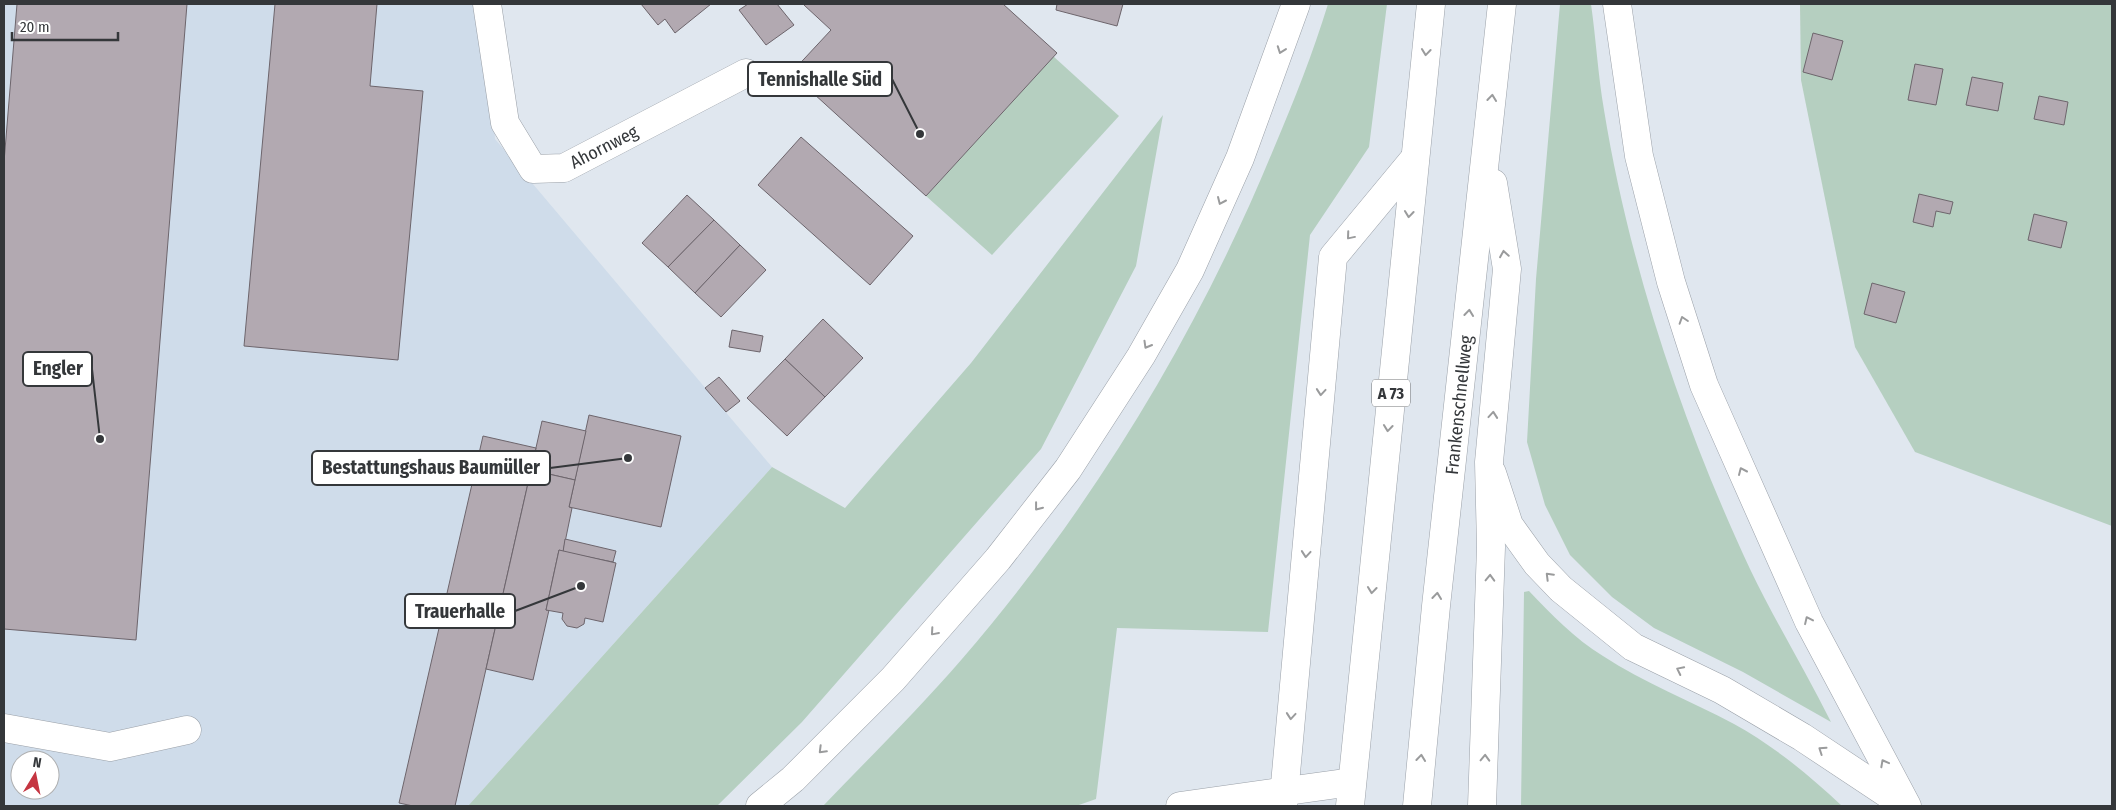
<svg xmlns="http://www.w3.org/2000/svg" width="2116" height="810" viewBox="0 0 2116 810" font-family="'Fira Sans Condensed',sans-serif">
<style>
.built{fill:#cfdcea;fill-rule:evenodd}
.green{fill:#b5cfc0}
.building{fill:#b2a9b1;stroke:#6d656c}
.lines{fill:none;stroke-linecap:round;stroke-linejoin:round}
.minor-casing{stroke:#9aa0a8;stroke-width:29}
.highway-casing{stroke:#9aa0a8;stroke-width:29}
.minor{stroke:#fff;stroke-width:28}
.highway{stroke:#fff;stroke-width:28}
.oneway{stroke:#9a9b9c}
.labels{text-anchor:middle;stroke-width:4;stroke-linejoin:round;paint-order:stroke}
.shield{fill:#fff;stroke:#717375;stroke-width:1}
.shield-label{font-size:16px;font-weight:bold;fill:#34373a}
.street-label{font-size:18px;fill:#34373a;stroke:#fff}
.leader{fill:none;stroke:#34373a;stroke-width:2}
.callout-dot{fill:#34373a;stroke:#fff;stroke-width:2}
.callout{fill:#fff;stroke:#34373a;stroke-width:2}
.callout-label{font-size:19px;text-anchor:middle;font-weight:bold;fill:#34373a}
</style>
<rect width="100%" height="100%" fill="#e0e7ef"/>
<path class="built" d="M4,4H487L495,139L772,467L468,806H4ZM20,760H50V790H20Z"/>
<g class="green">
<path d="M1328,4H1387L1369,147L1310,235L1268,632L1117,628L1096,799L1076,806H823C869,758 918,710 962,659C1093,507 1198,333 1274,148C1294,101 1313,53 1328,4Z"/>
<path d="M1560,4H1591C1596,39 1598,75 1604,110C1629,265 1684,428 1750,569C1775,621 1805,670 1831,722L1743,672L1654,628L1612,597L1570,555L1545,505L1527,442L1536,279Z"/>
<polygon points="1800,4 2112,4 2112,526 1915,452 1855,347 1801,80"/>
<polygon points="1053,56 1119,116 992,255 926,196"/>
<polygon points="1163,115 1136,266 1041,449 802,722 717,806 468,806 772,467 845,508 971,363"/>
<path d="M1529,591C1551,614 1575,639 1603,656C1644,683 1691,701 1734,724C1774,746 1809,775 1842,806H1521L1524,592Z"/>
</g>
<g class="building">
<polygon points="17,4 187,4 136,640 4,629 4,162"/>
<polygon points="275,4 377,4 370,86 423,91 398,360 244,346"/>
<polygon points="641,4 711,4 675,33 665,19 658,25"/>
<polygon points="748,4 777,4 794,25 766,45 739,10"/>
<polygon points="806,4 1003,4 1057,53 926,196 791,73 831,30 804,5"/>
<polygon points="1057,4 1123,4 1117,26 1056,10"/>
<polygon points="1813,33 1843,41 1832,80 1803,72"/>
<polygon points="1915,64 1943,69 1936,105 1908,100"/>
<polygon points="1972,77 2003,83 1998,111 1966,105"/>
<polygon points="2039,96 2068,102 2064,125 2034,119"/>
<polygon points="801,137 913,236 870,285 758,185"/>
<polygon points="1919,194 1953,202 1950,214 1936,211 1933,227 1913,222"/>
<polygon points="687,195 714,220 668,267 642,243"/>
<polygon points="2034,214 2067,222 2061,248 2028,240"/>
<polygon points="714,220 740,245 695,293 668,267"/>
<polygon points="740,245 766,270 721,317 695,293"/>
<polygon points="1872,283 1905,292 1896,323 1864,314"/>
<polygon points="823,319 863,358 825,397 785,359"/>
<polygon points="732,330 763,336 760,352 729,347"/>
<polygon points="785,359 825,397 787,436 747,398"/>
<polygon points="719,377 740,401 726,412 705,388"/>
<polygon points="589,415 681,436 661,527 569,507"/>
<polygon points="542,421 586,431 575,480 531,470"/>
<polygon points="483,436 536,448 455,806 413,806 399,803"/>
<polygon points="531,470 575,480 569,507 572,508 563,552 559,550 546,610 549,610 533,680 486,669"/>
<polygon points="565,539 616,551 613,562 563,552"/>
<polygon points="559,550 616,563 603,622 585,618 584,624 577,628 567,626 562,619 563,613 546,610"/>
</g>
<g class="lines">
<defs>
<g id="minor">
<polyline points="487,4 505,123 533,169 564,168 746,73"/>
<polyline points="1492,473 1509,525 1537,564 1561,589 1633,647 1722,690 1802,737 1906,806"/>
<polyline points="4,728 110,747 187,730"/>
<polyline points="1180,806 1352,782"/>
<polyline points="1283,806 1333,257 1415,158"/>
</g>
<g id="highway">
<polyline points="1617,4 1639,156 1671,282 1704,385 1809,622 1907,806"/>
<polyline points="760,806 793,779 893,679 998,559 1068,469 1141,356 1190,270 1240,158 1296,4"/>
<polyline points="1350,806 1431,4"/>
<polyline points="1417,806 1436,606 1502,4"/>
<polyline points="1482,806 1491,547 1489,462 1507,269 1493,183"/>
</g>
</defs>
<use href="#minor" class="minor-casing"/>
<use href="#highway" class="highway-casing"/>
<use href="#minor" class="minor"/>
<use href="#highway" class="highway"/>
</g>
<defs><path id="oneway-chevron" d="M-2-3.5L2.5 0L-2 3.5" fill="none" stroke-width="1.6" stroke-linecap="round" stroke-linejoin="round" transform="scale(1.25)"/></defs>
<g class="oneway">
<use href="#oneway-chevron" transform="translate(1281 50) rotate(110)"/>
<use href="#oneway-chevron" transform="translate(1426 52) rotate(96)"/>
<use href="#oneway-chevron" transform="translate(1492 98) rotate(-84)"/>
<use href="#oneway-chevron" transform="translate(1221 201) rotate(114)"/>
<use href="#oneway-chevron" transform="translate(1409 214) rotate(96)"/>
<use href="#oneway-chevron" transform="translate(1350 236) rotate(130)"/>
<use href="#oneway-chevron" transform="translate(1504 254) rotate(-99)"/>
<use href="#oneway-chevron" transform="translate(1469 313) rotate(-84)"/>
<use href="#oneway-chevron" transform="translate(1683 320) rotate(-108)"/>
<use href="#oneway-chevron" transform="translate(1147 345) rotate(120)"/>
<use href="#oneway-chevron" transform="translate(1321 392) rotate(95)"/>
<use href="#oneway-chevron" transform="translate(1493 415) rotate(-85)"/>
<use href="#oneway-chevron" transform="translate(1388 428) rotate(96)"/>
<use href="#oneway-chevron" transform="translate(1742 471) rotate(-114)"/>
<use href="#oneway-chevron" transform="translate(1038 507) rotate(128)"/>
<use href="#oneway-chevron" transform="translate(1306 554) rotate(95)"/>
<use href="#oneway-chevron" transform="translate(1549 576) rotate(-135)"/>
<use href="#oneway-chevron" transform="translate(1490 578) rotate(-88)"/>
<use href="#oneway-chevron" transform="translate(1372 590) rotate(96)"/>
<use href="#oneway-chevron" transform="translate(1437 596) rotate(-84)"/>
<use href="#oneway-chevron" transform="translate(1808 620) rotate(-115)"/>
<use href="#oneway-chevron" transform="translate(934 632) rotate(131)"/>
<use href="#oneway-chevron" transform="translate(1680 670) rotate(-154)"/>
<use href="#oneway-chevron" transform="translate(1291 716) rotate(95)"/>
<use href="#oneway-chevron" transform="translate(822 750) rotate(135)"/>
<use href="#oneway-chevron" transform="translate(1822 750) rotate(-146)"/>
<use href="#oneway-chevron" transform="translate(1421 758) rotate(-84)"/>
<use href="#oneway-chevron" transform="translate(1485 758) rotate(-88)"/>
<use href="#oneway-chevron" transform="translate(1884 763) rotate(-118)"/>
</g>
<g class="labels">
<rect class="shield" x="1372" y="379.5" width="38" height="27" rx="4"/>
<g class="shield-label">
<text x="1391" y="399">A 73</text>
</g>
<g class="street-label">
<text transform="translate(604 147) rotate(-27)" y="6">Ahornweg</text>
<text transform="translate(1459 405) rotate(-84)" y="6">Frankenschnellweg</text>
</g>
</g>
<path class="leader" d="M920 134L892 79M100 439L92 369M628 458L550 468M581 586L515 611"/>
<g class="callout-dot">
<circle cx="920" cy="134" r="5"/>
<circle cx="100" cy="439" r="5"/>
<circle cx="628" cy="458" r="5"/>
<circle cx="581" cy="586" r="5"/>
</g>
<g class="callout">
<rect x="748" y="62" width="144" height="34" rx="5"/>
<rect x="23" y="352" width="69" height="34" rx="5"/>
<rect x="312" y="451" width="238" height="34" rx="5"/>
<rect x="405" y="594" width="110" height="34" rx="5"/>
</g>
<g class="callout-label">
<text x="820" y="86">Tennishalle Süd</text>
<text x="58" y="375">Engler</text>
<text x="431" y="474">Bestattungshaus Baumüller</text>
<text x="460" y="618">Trauerhalle</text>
</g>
<rect width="2116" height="810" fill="none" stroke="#34373a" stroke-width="10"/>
<g transform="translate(35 775) rotate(10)"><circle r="24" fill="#ffffff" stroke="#aeafb0"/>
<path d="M0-4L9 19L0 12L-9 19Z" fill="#c53541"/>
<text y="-8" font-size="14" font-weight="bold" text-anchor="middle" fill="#34373a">N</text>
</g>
<path d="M12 32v8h106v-8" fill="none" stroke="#34373a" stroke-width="2.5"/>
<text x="20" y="32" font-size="15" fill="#34373a" stroke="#ffffff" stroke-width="4" paint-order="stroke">20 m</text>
</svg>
